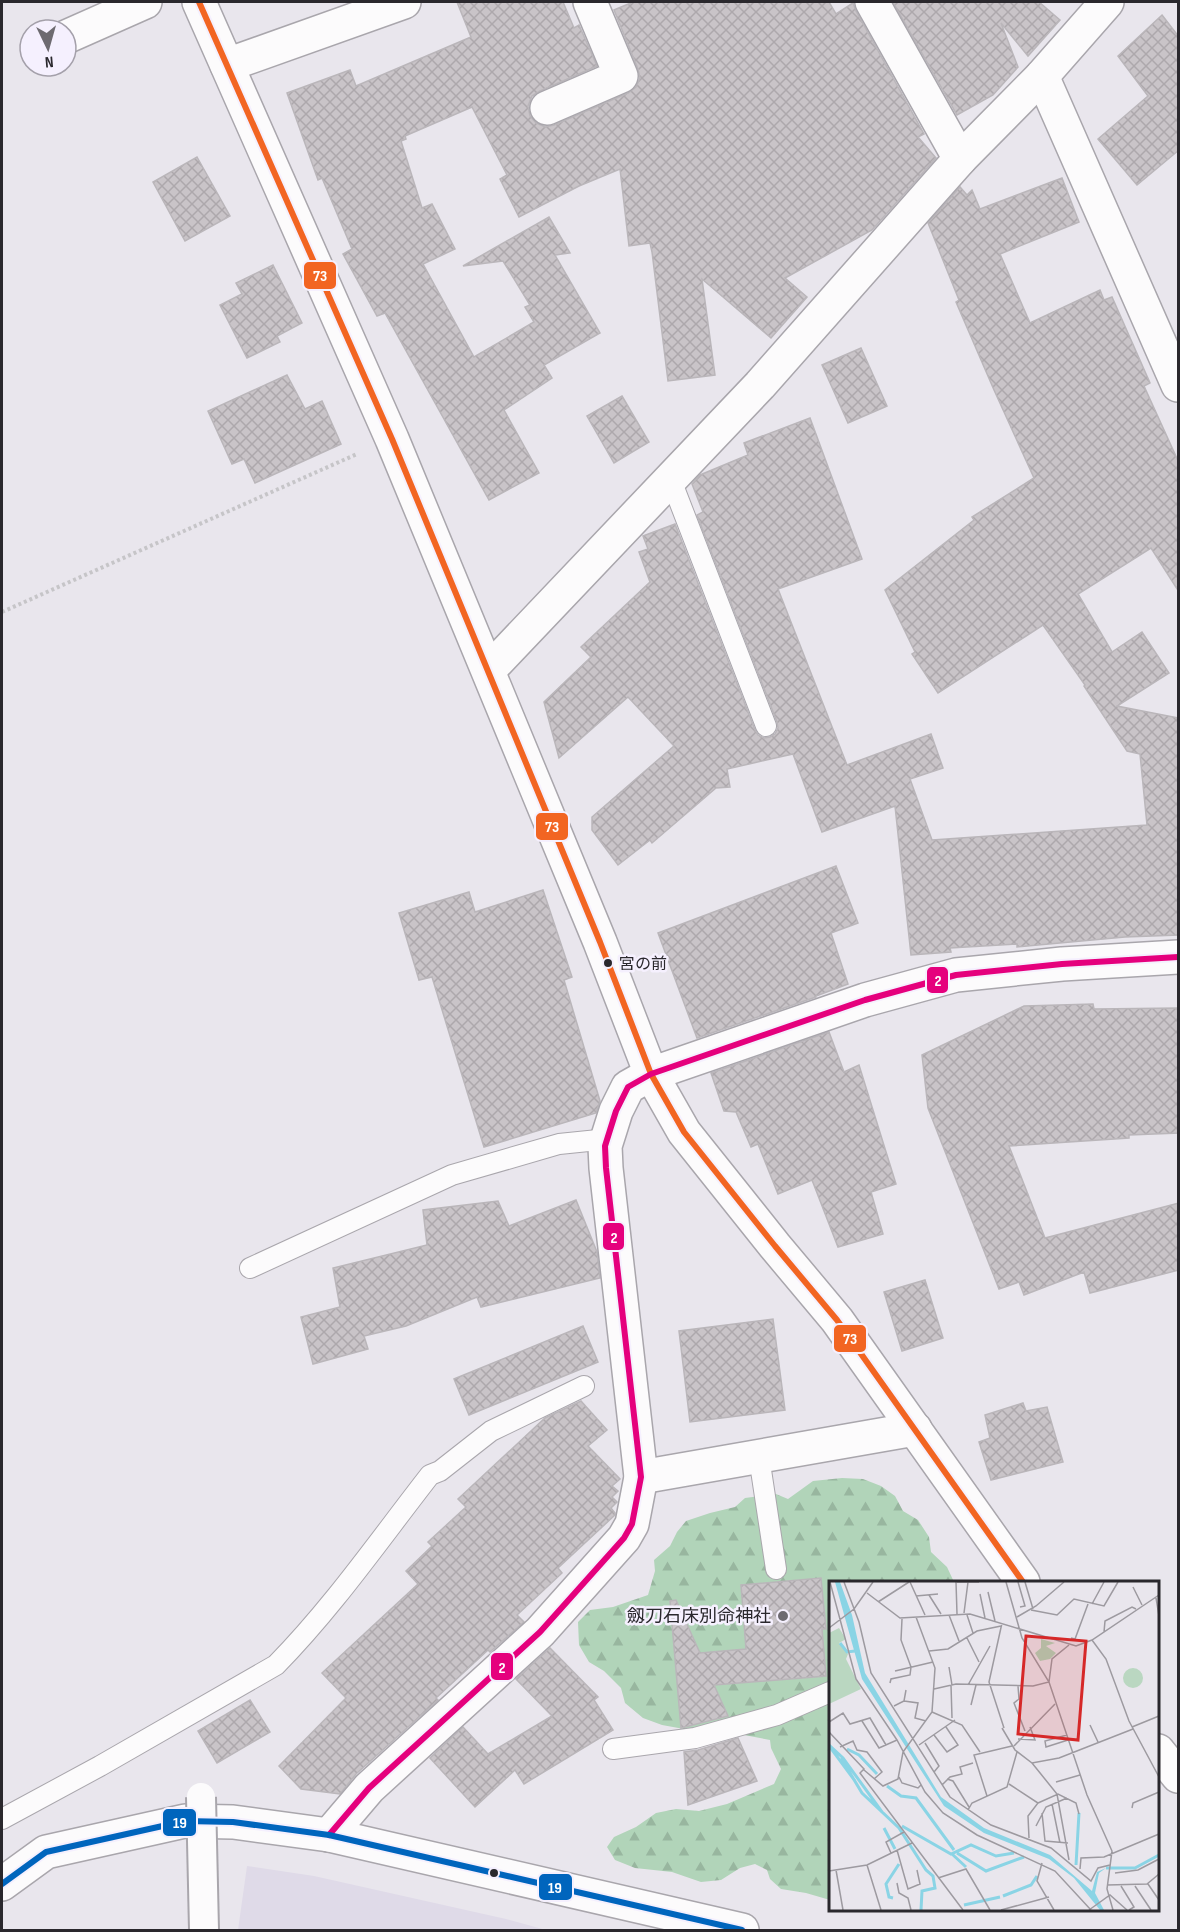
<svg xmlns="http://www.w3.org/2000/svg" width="1180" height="1932" viewBox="0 0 1180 1932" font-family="'Sofia Sans Condensed','Noto Sans JP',sans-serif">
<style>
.built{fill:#dfdae8}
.forest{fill:url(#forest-firs)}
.building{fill:url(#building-cross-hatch);stroke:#bab6ba;stroke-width:1.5}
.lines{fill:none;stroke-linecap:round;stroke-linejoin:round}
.service-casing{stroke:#a9a6ac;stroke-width:22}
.minor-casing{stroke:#a9a6ac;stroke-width:36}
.tertiary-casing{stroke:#a9a6ac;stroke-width:36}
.secondary-casing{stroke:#a9a6ac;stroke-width:36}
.path{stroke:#c6c5c8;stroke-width:4;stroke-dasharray:3 3;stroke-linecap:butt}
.service{stroke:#fcfbfc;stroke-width:20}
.minor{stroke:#fcfbfc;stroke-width:33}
.tertiary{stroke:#fcfbfc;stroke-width:33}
.secondary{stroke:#fcfbfc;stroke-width:33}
.pedestrian-bridge-casing{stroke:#a9a6ac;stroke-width:32;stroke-linecap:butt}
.pedestrian-bridge{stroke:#fcfbfc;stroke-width:28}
.bus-1-casing{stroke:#f5f0fe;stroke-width:10}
.bus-2-casing{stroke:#f5f0fe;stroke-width:10}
.bus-3-casing{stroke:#f5f0fe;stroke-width:10}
.bus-1{stroke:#f26522;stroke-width:6}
.bus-2{stroke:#e5007d;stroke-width:6}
.bus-3{stroke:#0065bd;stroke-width:6}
.bus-dot{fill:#2a282d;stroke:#f5f0fe;stroke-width:2}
.poi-dot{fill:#6d6a70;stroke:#f5f0fe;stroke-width:2}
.labels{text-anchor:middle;stroke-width:5;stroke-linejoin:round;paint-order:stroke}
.bus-label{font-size:16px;fill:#2a282d;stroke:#f5f0fe;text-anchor:start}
.poi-label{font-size:18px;fill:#2a282d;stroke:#f5f0fe;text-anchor:end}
.inset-river{fill:none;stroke:#8ad4e5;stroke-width:3}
.inset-road{fill:none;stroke:#9d9aa0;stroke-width:1.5}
.view{fill:#d62828;fill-opacity:0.15;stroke:#d62828;stroke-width:3}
.inset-edge{fill:none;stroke:#2a282d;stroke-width:3}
.line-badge{stroke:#f5f0fe;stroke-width:2}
.badge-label{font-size:16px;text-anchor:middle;font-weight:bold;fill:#fff}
</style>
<defs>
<pattern id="forest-firs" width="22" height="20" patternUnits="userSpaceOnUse" patternTransform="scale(1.5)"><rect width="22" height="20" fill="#b1d4b9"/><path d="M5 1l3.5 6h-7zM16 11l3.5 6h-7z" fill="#98b69f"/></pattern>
<pattern id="building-cross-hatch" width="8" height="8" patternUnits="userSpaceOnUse" patternTransform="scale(1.5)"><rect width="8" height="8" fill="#c9c4c8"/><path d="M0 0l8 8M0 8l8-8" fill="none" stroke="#ada8ac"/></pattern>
</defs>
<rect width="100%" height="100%" fill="#e9e6ed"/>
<polygon class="built" points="247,1866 314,1876 506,1919 546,1930 238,1930"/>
<polygon class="forest" points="842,1478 863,1479 881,1486 895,1496 903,1511 918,1520 929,1537 931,1552 947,1567 954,1582 830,1582 830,1900 806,1893 781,1889 770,1879 767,1870 755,1864 740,1868 721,1880 701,1882 672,1872 635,1868 615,1860 607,1847 614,1837 636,1827 656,1813 676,1809 699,1811 727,1804 774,1784 781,1769 771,1748 770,1740 744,1735 695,1731 662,1725 643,1718 625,1703 621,1688 604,1671 589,1662 579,1645 578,1622 590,1610 613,1607 648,1595 655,1571 654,1560 670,1546 677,1532 686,1521 710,1513 735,1507 745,1498 776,1494 788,1499 813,1481"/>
<g class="building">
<polygon points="457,2 563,2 574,28 579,25 597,66 540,91 532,96 528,106 530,116 536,123 545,127 554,125 628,93 636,87 640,78 638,69 614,10 633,2 829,2 836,14 853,3 856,11 924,134 918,137 936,158 872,230 785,278 807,297 771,338 702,279 715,375 668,381 652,252 650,243 629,246 620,169 579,186 519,217 500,179 507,175 472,107 405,136 406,139 401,141 422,208 432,204 455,249 423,264 474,357 534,322 525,307 530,305 503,261 463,266 549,217 570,253 555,255 600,333 544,365 552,378 504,410 539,473 489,500 385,313 377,316 343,254 352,249 322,178 318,180 287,93 350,70 356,86 471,37"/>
<polygon points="893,2 1039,2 1060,20 1028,56 1001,23 1018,67 993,95 957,115"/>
<polygon points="1162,15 1179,37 1179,150 1137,185 1098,139 1148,96 1118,56"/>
<polygon points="197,157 230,216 185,241 153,182"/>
<polygon points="1062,178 1079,222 1000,254 1030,323 1100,290 1104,300 1112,297 1150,383 1144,386 1179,463 1179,592 1151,548 1078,594 1112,652 1142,632 1169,673 1117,706 1179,718 1179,935 1125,937 1017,947 1017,944 950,948 951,952 911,955 895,806 822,832 793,754 727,769 730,787 716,788 652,843 650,840 618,865 592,830 592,817 674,746 628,697 559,758 544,702 591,657 581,647 650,582 639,552 648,549 643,536 675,524 755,730 758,735 764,738 770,737 775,734 778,728 777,722 697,515 703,512 692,484 700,475 748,455 744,443 810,418 862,559 778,589 847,765 931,734 943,768 910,779 932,840 1147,825 1140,754 1127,751 1084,686 1085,685 1043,625 938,693 912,654 915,652 885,590 974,520 972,517 1034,478 994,390 956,302 959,300 928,223 960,187 967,195 972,190 980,209"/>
<polygon points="273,265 302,323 277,336 280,342 247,358 220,305 242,294 236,283"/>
<polygon points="861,348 887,406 848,423 822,365"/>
<polygon points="287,375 305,409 322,401 341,444 255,483 244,459 232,464 208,411"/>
<polygon points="622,396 649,442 614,463 587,416"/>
<polygon points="836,866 858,923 831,933 848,984 816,996 816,997 697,1038 658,933"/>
<polygon points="543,890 572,977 564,980 600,1101 596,1113 484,1147 432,977 419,980 399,913 469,892 475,912"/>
<polygon points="1093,1004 1094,1009 1179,1008 1179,1133 1129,1135 1129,1138 1009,1146 1045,1238 1179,1203 1179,1270 1090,1293 1084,1272 1024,1295 1019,1282 999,1289 928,1108 922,1055 1024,1006"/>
<polygon points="829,1032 844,1072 859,1065 896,1184 871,1192 883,1234 838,1247 812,1180 778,1194 758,1144 751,1147 736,1112 724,1111 711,1073"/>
<polygon points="576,1200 597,1252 600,1278 481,1307 477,1297 406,1326 364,1336 368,1349 313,1364 301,1317 340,1307 333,1268 427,1245 423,1210 498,1201 509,1226"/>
<polygon points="925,1280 943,1338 902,1351 884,1292"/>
<polygon points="773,1319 785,1410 690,1422 679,1331"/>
<polygon points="583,1326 598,1362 469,1415 454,1379"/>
<polygon points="581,1401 607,1430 588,1446 620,1479 612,1486 618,1491 612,1497 617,1502 611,1508 615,1513 615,1515 558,1568 562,1573 517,1615 524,1622 490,1652 488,1650 436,1698 438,1700 356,1774 340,1794 301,1789 279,1766 346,1698 322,1673 418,1584 406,1571 432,1546 428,1542 466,1507 458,1499 545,1418"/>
<polygon points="1023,1403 1026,1411 1047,1407 1063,1462 991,1480 979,1442 990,1438 985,1415"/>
<polygon points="821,1578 826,1629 822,1629 826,1676 714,1685 728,1716 681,1728 670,1601 676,1600 700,1653 746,1649 741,1585"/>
<polygon points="550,1648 598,1697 594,1700 613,1730 524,1784 515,1770 475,1807 430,1758 463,1727 488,1754 552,1716 516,1679"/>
<polygon points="250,1700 270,1732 217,1763 198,1731"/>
<polygon points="738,1738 757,1781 688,1805 684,1752 698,1750"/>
</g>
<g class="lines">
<defs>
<g id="service">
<polyline points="671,480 766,726"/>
<polyline points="250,1268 452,1175 559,1144 608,1139"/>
<polyline points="759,1457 776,1569"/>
<polyline points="613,1749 695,1738 777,1715 830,1692"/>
<path d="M2,1819L100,1766L276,1665C333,1607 380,1539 430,1475L440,1471L491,1431L584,1386"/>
</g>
<g id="minor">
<polyline points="872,2 960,159"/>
<polyline points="66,37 145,2"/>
<polyline points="227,65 404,2"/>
<polyline points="1042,76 1178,385"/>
<polyline points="547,108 621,76 590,2"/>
<polyline points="489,670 760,385 960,159 1042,76 1107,2"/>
<polyline points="641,1477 915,1429"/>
<polyline points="329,1835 369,1788 540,1632 624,1538 632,1524 641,1477 606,1168 605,1146 616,1111 628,1087 651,1074 865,1000 956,975 1062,964 1178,957"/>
</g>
<g id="tertiary">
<polyline points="199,2 392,439 600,942 651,1074 684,1132 775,1246 837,1320 1023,1582"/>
<polyline points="1158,1751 1178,1776"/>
</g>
<polyline id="secondary" points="2,1884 46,1852 185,1821 233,1822 329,1835 742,1930"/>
</defs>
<use href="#service" class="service-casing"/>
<use href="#minor" class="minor-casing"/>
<use href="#tertiary" class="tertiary-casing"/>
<use href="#secondary" class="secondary-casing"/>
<polyline class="path" points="2,612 357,454"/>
<use href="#service" class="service"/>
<use href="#minor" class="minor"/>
<use href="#tertiary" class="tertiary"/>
<use href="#secondary" class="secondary"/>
<defs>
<polyline id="pedestrian-bridge" points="201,1797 204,1930"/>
</defs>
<use href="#pedestrian-bridge" class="pedestrian-bridge-casing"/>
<use href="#pedestrian-bridge" class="pedestrian-bridge"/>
<defs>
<polyline id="bus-1" points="199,2 392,439 600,942 651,1074 684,1132 775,1246 837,1320 1023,1582"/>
<polyline id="bus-2" points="329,1835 369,1788 540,1632 624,1538 632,1524 641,1477 606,1168 605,1146 616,1111 628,1087 651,1074 865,1000 956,975 1062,964 1178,957"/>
<polyline id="bus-3" points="2,1884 46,1852 185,1821 233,1822 329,1835 742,1930"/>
</defs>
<use href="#bus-1" class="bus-1-casing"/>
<use href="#bus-2" class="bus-2-casing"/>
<use href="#bus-3" class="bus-3-casing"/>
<use href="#bus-1" class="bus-1"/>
<use href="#bus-2" class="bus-2"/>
<use href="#bus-3" class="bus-3"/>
</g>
<g class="bus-dot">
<circle cx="608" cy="963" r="5"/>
<circle cx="494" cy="1873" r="5"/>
</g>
<circle class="poi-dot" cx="783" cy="1616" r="6"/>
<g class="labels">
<g class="bus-label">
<text x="619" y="969">宮の前</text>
</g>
<g class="poi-label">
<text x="771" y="1622">劔刀石床別命神社</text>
</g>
</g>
<g transform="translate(829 1581)">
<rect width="330" height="330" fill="#e9e6ed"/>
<path d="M212,58L226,62L217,65L227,72L221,78L211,80L206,72L212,67Z" fill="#b1d4b9"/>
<path d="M10,47L17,58L10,62L19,73L17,78L32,108L0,123V52Z" fill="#bad7c1"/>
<path d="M16,83L28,107L0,121V91ZM294 97a10 10 0 1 1 20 0a10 10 0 1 1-20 0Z" fill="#bad7c1"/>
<path d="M6,1H11L23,34L36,92L112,216L155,247L221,274L263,310L268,291L277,287L270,292L266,312L275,329H271L245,297L220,278L155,252L115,225L33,98Z" fill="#8ad4e5"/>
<path class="inset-river" d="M11,62L18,71L26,70M0,164L14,177L53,231M1,166L26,200M18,168L30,174L48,193M12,177L33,212L70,247L97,289L104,295L106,307L93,310L92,329M58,205L72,215L87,217L125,269M73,245L122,273L142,264L167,275L185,272M55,247L66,268M128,272L157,290L195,276M123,273L137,286M247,284L250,232M277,287H306L330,274M174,315L202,304L208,295M64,317L60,316L57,303L70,283M135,324L171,316"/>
<path class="inset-road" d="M1,1L27,98L68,159M15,1L30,41L42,92L121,216L162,244L222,267L262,300L269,287L281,284M81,1L96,34M127,1L128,33M128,1H150M177,1L193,57L220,101L258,214L283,270L278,308L284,329M189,1L196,25L191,26M196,1L204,28M304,6L313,24M159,11L166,40M38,12L71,37L141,33L247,65L263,59L330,14M151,13L156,37M100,14L112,33M87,15L109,13M327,17L330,35M49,21L80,1M263,23L275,1M202,29L228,34L245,18L275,25L289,1M135,32L139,1M120,34L130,60M138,34L144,52M188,36L207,25L235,1M173,42L160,101L175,147M0,47L25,28L44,1M275,51L276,40L303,26L307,28M138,57L150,81M242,57L246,58L259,23M263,59L277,78L300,140L330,196M100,70L119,68L148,50L172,45M120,86L123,104M66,90L104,81M61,102L62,98L81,94L82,86L72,59L73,38M122,104L123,137M139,104L161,65M189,105L190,118L185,122L196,150M105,108L127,103L204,105L220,101L223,78L240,64M75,120L89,122L86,137L97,140M142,124L147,104M65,125L75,120L77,109M103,131L133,144L151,171M33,140L50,167L68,159L96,211L114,232L148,254L226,290L262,329M0,141L14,132L21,143L41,137L57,164M261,144L269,161M303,146L330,135M173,147L186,169L203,182L230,177L304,148M0,151L35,188L31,192L134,329M105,154L118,171L129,164L117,146M238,154L216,160L217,166L239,159M189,158L206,159L201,146M96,162L110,185L105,191M90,164L126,139M185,165L226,123M11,166L24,160L28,169L38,171L53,191L45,198M203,182L228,213L240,279M35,189L54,205L69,198L74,171L103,131L106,87L87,36M70,196L73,202L89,207L92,204M118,198L124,200L140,226M227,201L251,194M180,203L209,222L199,235L200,257M113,204L121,196L133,193L131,186L144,182M158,215L145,174L183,165M209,222L229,213L247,222L250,233M223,223L231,262M303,227L304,222L330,211M139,229L143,222L178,206L188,171M213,232L216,260L239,262M207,245L217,226L238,217M68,269L79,308L91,303L88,289M62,272L57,261L75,251M213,282L208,300L225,329M38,284L52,329M251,288L252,277L275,276L330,253M7,289L14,329M0,290L38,284L83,262M286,292L309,289L330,278M109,297L137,288L161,329M68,302L70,312L79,317L82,329M319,303L330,319M278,304L318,303L330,293M292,305L305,326L300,329M306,305L322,329M172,329L220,316M260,329L281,314L298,329"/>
<path class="view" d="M197,55L257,60L249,159L189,153Z"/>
<rect width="330" height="330" class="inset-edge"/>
</g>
<g class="line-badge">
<rect x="303" y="261" width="34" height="29" rx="6" fill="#f26522"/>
<rect x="535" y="812" width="34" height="29" rx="6" fill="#f26522"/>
<rect x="926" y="966" width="23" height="28" rx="6" fill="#e5007d"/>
<rect x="602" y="1222" width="23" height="29" rx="6" fill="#e5007d"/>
<rect x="833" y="1324" width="34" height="29" rx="6" fill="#f26522"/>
<rect x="490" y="1652" width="24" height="29" rx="6" fill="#e5007d"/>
<rect x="162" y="1808" width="35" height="29" rx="6" fill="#0065bd"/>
<rect x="538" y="1873" width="35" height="28" rx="6" fill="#0065bd"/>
</g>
<g class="badge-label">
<text x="320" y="281">73</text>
<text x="552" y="832">73</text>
<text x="938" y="986">2</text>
<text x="614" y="1243">2</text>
<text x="850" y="1344">73</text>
<text x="502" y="1673">2</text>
<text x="180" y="1828">19</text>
<text x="555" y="1893">19</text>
</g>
<rect width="1180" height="1932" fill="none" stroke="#2a282d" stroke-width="6"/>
<g transform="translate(48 48) rotate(175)"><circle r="28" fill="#f5f0fe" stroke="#a4a0aa" stroke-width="1.5"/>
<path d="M0-4.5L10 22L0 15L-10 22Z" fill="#6d6a70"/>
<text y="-9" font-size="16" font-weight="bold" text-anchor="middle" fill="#2a282d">N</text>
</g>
</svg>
